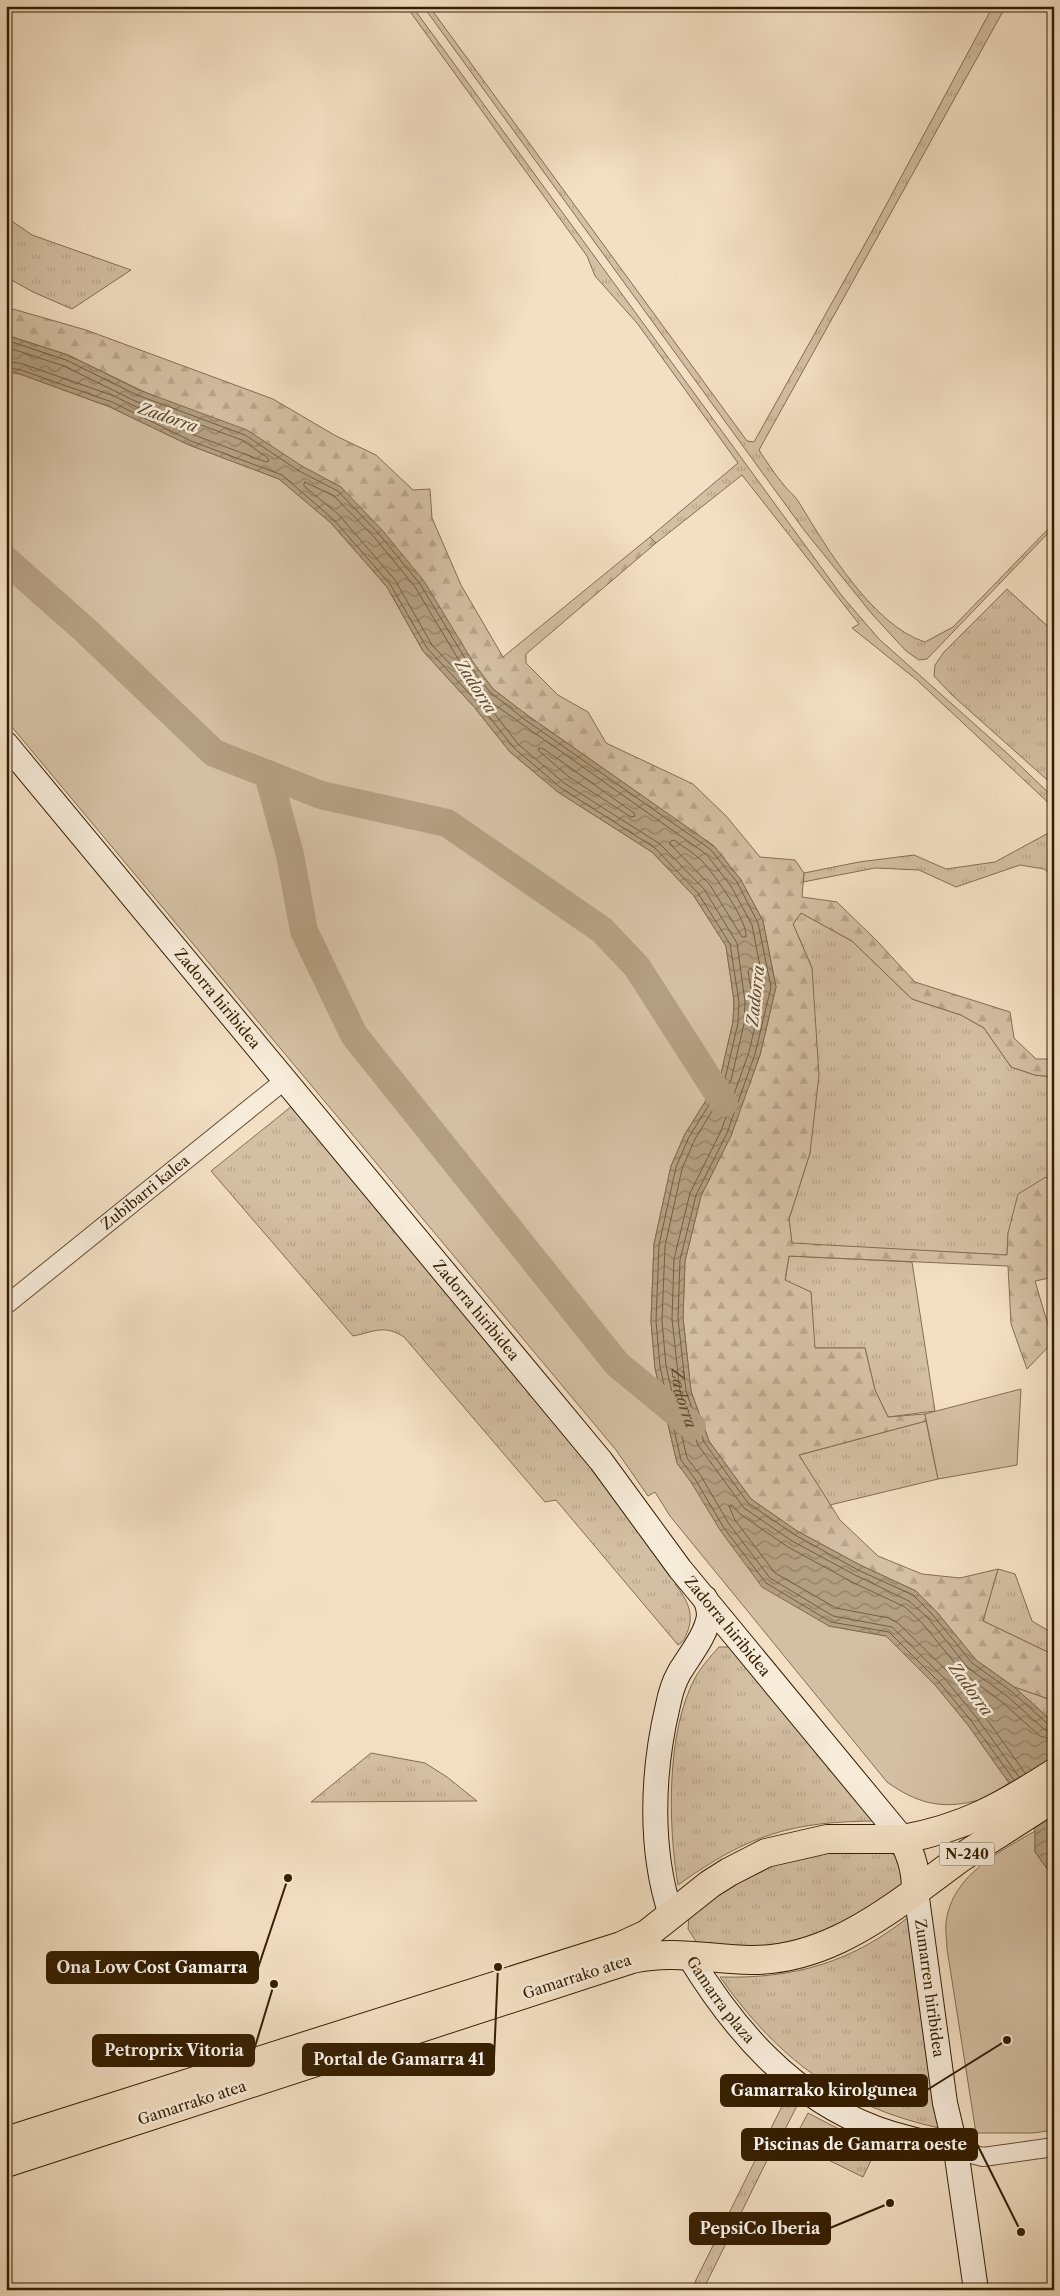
<svg xmlns="http://www.w3.org/2000/svg" width="1060" height="2296" viewBox="0 0 1060 2296" font-family="'Libre Caslon Text',serif">
<style>
.grass{fill:url(#grass-tufts);stroke:#846e52}
.forest{fill:url(#forest-firs);stroke:#846e52}
.wetland{fill:url(#wetland-marsh);stroke:#846e52}
.green{fill:#d3bfa3;stroke:#846e52}
.water{fill:url(#water-waves);stroke:#806b4d}
.lines{fill:none;stroke-linecap:round;stroke-linejoin:round}
.shore{stroke:#735e40;stroke-width:1}
.river{stroke:#b29e81;stroke-width:28}
.street-casing{stroke:#644e31;stroke-width:20}
.secondary-casing{stroke:#341e00;stroke-width:26}
.primary-casing{stroke:#341e00;stroke-width:30}
.highway-casing{stroke:#341e00;stroke-width:30}
.street{stroke:#f7ebd9;stroke-width:18}
.secondary{stroke:#f7ebd9;stroke-width:24}
.primary{stroke:#f3e0c4;stroke-width:28}
.highway{stroke:#f3e0c4;stroke-width:28}
.labels{text-anchor:middle;stroke-width:5;stroke-linejoin:round;paint-order:stroke}
.shield{fill:#f7ebd9;stroke:#6e5c41;stroke-width:1}
.shield-label{font-size:14px;font-weight:bold;fill:#341e00}
.street-label{font-size:15px;fill:#341e00;stroke:#f7ebd9}
.water-label{font-size:16px;font-style:italic;fill:#604b2d;stroke:#f7ebd9}
.leader{fill:none;stroke:#341e00;stroke-width:2}
.callout-dot{fill:#341e00;stroke:#f7ebd9;stroke-width:2}
.callout{fill:#341e00;stroke:#341e00;stroke-width:2}
.callout-label{font-size:16px;text-anchor:middle;font-weight:bold;fill:#fff}
</style>
<defs>
<pattern id="grass-tufts" width="24" height="20" patternUnits="userSpaceOnUse" patternTransform="scale(1.25)"><rect width="24" height="20" fill="#d3bfa3"/><path d="M3 7l-1-3M5 7V3M7 7l1-3M15 17l-1-3M17 17v-4M19 17l1-3" fill="none" stroke="#b6a48b"/></pattern>
<pattern id="forest-firs" width="22" height="20" patternUnits="userSpaceOnUse" patternTransform="scale(1.25)"><rect width="22" height="20" fill="#d3bfa3"/><path d="M5 1l3.5 6h-7zM16 11l3.5 6h-7z" fill="#b6a48b"/></pattern>
<pattern id="wetland-marsh" width="20" height="14" patternUnits="userSpaceOnUse" patternTransform="scale(1.25)"><rect width="20" height="14" fill="#d3bfa3"/><path d="M1 5h8M5 5V1M11 12h8M15 12V8" fill="none" stroke="#b6a48b"/></pattern>
<pattern id="water-waves" width="16" height="10" patternUnits="userSpaceOnUse" patternTransform="scale(1.25)"><rect width="16" height="10" fill="#b29e81"/><path d="M0 5q4-4 8 0t8 0" fill="none" stroke="#928067"/></pattern>
</defs>
<rect width="100%" height="100%" fill="#f3e0c4"/>
<filter id="stains"><feTurbulence type="fractalNoise" baseFrequency=".004" numOctaves="4"/><feColorMatrix values="0 0 0 0 .2 0 0 0 0 .09 0 0 0 0 .02 0 0 0 .5 -.17"/></filter>
<radialGradient id="worn" r=".72"><stop offset=".6" stop-color="#630" stop-opacity="0"/><stop offset="1" stop-color="#630" stop-opacity=".3"/></radialGradient>
<g class="grass">
<polygon points="406,6 412,6 842,596 879,639 1008,754 1054,798 1054,808 917,680 852,628 859,624 742,475 656,543 650,537 738,463 637,323 595,276 587,256"/>
<path d="M423,6H429L747,441L754,442L871,233L993,6H1006L759,450C766,461 774,473 783,484C788,491 796,496 800,504C827,549 874,626 925,642L953,627L1054,523V527L927,659L919,660L906,651L872,614L804,530Z"/>
<polygon points="6,217 32,235 131,270 72,309 33,292 6,277"/>
<polygon points="1007,589 1054,632 1054,786 952,695 934,676 935,665 944,652"/>
<polygon points="1054,830 1054,877 1044,869 1020,865 956,887 919,870 875,868 803,882 804,873 859,862 914,855 946,869 995,862"/>
<polygon points="801,913 852,941 912,999 961,1015 984,1028 1011,1067 1035,1075 1054,1077 1054,1184 1046,1178 1008,1233 1007,1255 792,1244 789,1219 810,1153 812,968 793,924"/>
<path d="M292,1106L591,1465L627,1516L678,1581L675,1584C687,1600 695,1613 687,1633C685,1638 683,1642 678,1645L556,1500L545,1502L404,1337C384,1324 374,1332 353,1336L211,1171Z"/>
<polygon points="789,1256 912,1262 935,1411 888,1417 875,1390 865,1348 814,1348 811,1292 785,1281"/>
<polygon points="926,1421 938,1479 830,1505 799,1455"/>
<polygon points="998,1569 1015,1574 1032,1621 1054,1634 1054,1655 983,1621"/>
<path d="M719,1647H730L879,1821C793,1821 749,1834 678,1885C668,1826 666,1732 695,1678C701,1667 710,1657 719,1647Z"/>
<polygon points="371,1753 425,1763 447,1777 477,1801 311,1802"/>
<polygon points="825,1850 889,1852 896,1856 905,1875 900,1891 818,1937 753,1950 697,1943 688,1929 689,1916 694,1910 752,1871"/>
<path d="M911,1915L940,2122L939,2128C840,2106 778,2059 720,1977C795,1979 853,1962 911,1915Z"/>
<polygon points="786,2098 797,2106 782,2135 780,2134 703,2290 691,2290"/>
<polygon points="808,2113 837,2128 878,2146 863,2177 808,2150 815,2136 800,2128"/>
</g>
<polygon class="forest" points="6,307 86,330 273,399 336,436 376,455 413,490 430,489 432,518 461,585 503,657 650,537 656,543 526,654 526,663 558,695 588,712 606,743 693,784 727,817 760,857 795,860 804,873 802,897 837,902 877,941 915,982 1010,1012 1014,1038 1036,1059 1054,1059 1054,1077 1035,1075 1011,1067 984,1028 961,1015 912,999 852,941 801,913 793,924 812,968 819,1075 810,1153 789,1219 792,1243 1007,1255 1008,1233 1018,1194 1046,1177 1054,1184 1054,1277 1035,1281 1053,1342 1027,1369 1011,1324 1008,1266 789,1256 785,1280 811,1292 815,1348 865,1348 875,1390 888,1417 925,1414 926,1421 799,1455 840,1520 878,1556 922,1574 960,1578 998,1569 983,1621 1054,1655 1054,1701 1014,1687 976,1660 936,1611 916,1591 860,1565 797,1531 751,1499 709,1441 691,1391 683,1318 685,1261 701,1196 731,1135 760,1055 776,987 763,921 741,880 714,846 527,715 493,689 341,487 68,355 6,335"/>
<polygon class="wetland" points="1014,1687 1054,1701 1054,1723 1052,1721"/>
<g class="green">
<path d="M6,372L20,374L110,407L189,445L279,479L331,523L387,587L423,651L475,708L510,752L558,792L652,852L694,896L726,946L734,1001L733,1022L720,1078L685,1134L671,1166L654,1244L651,1321L655,1368L677,1463L691,1482L829,1626L886,1636L936,1686L968,1725L1009,1783C999,1789 987,1798 975,1801C940,1810 915,1802 887,1782L670,1516L655,1492L648,1496L616,1450L6,720Z"/>
<polygon points="1021,1389 1017,1465 938,1479 925,1414"/>
<path d="M1035,1831V1852L1054,1878V2130L1033,2133H976L947,1949C947,1941 945,1931 946,1922C952,1875 999,1852 1035,1831Z"/>
</g>
<polygon class="water" points="6,335 68,355 139,390 247,430 302,466 341,487 383,531 424,581 473,662 493,689 527,715 714,846 741,880 763,921 776,987 760,1055 731,1136 701,1196 685,1261 683,1318 691,1391 709,1441 751,1499 797,1531 860,1565 916,1591 936,1611 976,1660 1014,1687 1054,1723 1054,1878 1035,1852 1035,1831 1009,1783 968,1725 936,1686 886,1636 829,1626 762,1587 720,1530 691,1482 677,1463 655,1368 651,1321 654,1244 671,1166 685,1134 720,1078 733,1022 734,1001 726,946 694,896 652,852 558,792 510,752 475,708 423,651 387,587 331,523 279,479 189,445 110,407 20,374 6,371"/>
<g class="lines">
<g class="shore">
<polyline points="6,340 66,360 137,395 245,435 299,471 338,491 379,534 420,584 469,665 490,692 524,719 710,849 737,882 758,923 771,987 755,1054 727,1133 696,1195 680,1260 678,1319 686,1391 704,1442 748,1503 795,1535 858,1570 913,1595 932,1614 972,1663 1011,1691 1049,1725 1054,1726"/>
<polyline points="6,347 64,366 135,401 242,440 268,458 269,461 266,462 194,435 114,396 23,364 6,361"/>
<polyline points="6,367 21,370 112,402 191,441 282,475 334,520 390,584 427,648 479,704 514,748 561,788 655,848 698,893 730,944 739,1002 738,1023 725,1079 689,1137 676,1167 659,1245 656,1321 660,1367 681,1460 695,1479 724,1528 766,1583 831,1622 889,1632 940,1683 972,1722 1014,1780"/>
<polygon points="305,482 334,496 375,538 415,587 463,667 477,685 476,689 473,688 432,645 395,580 339,515 304,486"/>
<polygon points="539,748 542,748 551,754 634,813 635,816 631,817 569,777 539,751"/>
<path d="M671,841L674,840C683,847 694,853 702,861C714,874 748,921 746,937H742L710,885L670,844Z"/>
<polygon points="751,968 753,970 756,987 754,991 751,989 748,971"/>
<polyline points="1025,1773 983,1714 950,1674 898,1623 889,1618 836,1608 775,1573 735,1520 729,1506 732,1505 740,1514 788,1547 852,1582 905,1607 922,1623 963,1673 1002,1702 1040,1736 1054,1740"/>
<path id="s1" d="M1019,1777L977,1718L945,1679L892,1627L833,1616L770,1578L729,1524L701,1476L687,1458L666,1366L662,1321L665,1246L682,1169L695,1139L731,1080L744,1024L745,1002L737,943L704,889L660,844L564,783L518,744L487,704L488,700L706,854L731,886L752,925L764,987L749,1052L721,1131L690,1193L674,1259L672,1319L680,1392L698,1445L744,1508L792,1541L855,1575L909,1601L928,1618L968,1668L1007,1696L1045,1730L1054,1732"/>
</g>
<g class="river">
<polyline points="6,560 84,629 214,753 321,795 447,823 602,930 637,967 724,1103"/>
<polyline points="268,774 290,855 304,931 354,1035 617,1364 692,1426"/>
</g>
<defs>
<g id="street">
<path id="s2" d="M6,1305L285,1080"/>
<polyline points="956,2150 983,2157 1054,2147"/>
</g>
<g id="secondary">
<path id="s3" d="M6,744L601,1461L680,1569L903,1839"/>
<path id="s4" d="M916,1891L945,2103L956,2150L976,2290"/>
<path d="M671,1915C649,1849 652,1772 668,1705C670,1695 674,1682 679,1673C689,1656 706,1636 709,1616C709,1610 707,1603 705,1598"/>
<path id="s5" d="M689,1956C734,2030 792,2097 875,2128C901,2138 929,2143 956,2150"/>
</g>
<path id="primary" d="M6,2141L621,1946L647,1934L710,1884L729,1872L766,1853L827,1839H903C912,1857 916,1871 916,1891C867,1927 813,1961 750,1960C710,1959 671,1950 632,1959L6,2163"/>
<g id="highway">
<path d="M903,1839C964,1828 1003,1806 1054,1773"/>
<polyline points="916,1891 959,1859 1054,1798"/>
</g>
</defs>
<use href="#street" class="street-casing"/>
<use href="#secondary" class="secondary-casing"/>
<use href="#primary" class="primary-casing"/>
<use href="#highway" class="highway-casing"/>
<use href="#street" class="street"/>
<use href="#secondary" class="secondary"/>
<use href="#primary" class="primary"/>
<use href="#highway" class="highway"/>
</g>
<g class="labels">
<rect class="shield" x="939.5" y="1842.5" width="55" height="23" rx="4"/>
<g class="shield-label">
<text x="967" y="1859">N-240</text>
</g>
<g class="street-label">
<text dy="5" stroke="none"><textPath href="#s3" startOffset="331">Zadorra hiribidea</textPath></text>
<text dy="5" stroke="none"><textPath href="#s2" startOffset="179">Zubibarri kalea</textPath></text>
<text dy="5" stroke="none"><textPath href="#s3" startOffset="736">Zadorra hiribidea</textPath></text>
<text dy="5" stroke="none"><textPath href="#s3" startOffset="1140">Zadorra hiribidea</textPath></text>
<text transform="translate(577 1977) rotate(-18)" y="5">Gamarrako atea</text>
<text dy="5" stroke="none"><textPath href="#s4" startOffset="98">Zumarren hiribidea</textPath></text>
<text dy="5" stroke="none"><textPath href="#s5" startOffset="54">Gamarra plaza</textPath></text>
<text transform="translate(192 2103) rotate(-18)" y="5">Gamarrako atea</text>
</g>
<g class="water-label">
<text transform="translate(168 417) rotate(19)" y="6">Zadorra</text>
<text transform="translate(476 686) rotate(57)" y="6">Zadorra</text>
<text transform="translate(755 996) rotate(-84)" y="6">Zadorra</text>
<text dy="6" stroke="none"><textPath href="#s1" startOffset="2209">Zadorra</textPath></text>
<text transform="translate(971 1689) rotate(54)" y="6">Zadorra</text>
</g>
</g>
<path class="leader" d="M288 1878L258 1968M274 1984L254 2050M498 1967L494 2059M1007 2040L927 2090M1021 2232L977 2144M890 2203L830 2228"/>
<g class="callout-dot">
<circle cx="288" cy="1878" r="5"/>
<circle cx="274" cy="1984" r="5"/>
<circle cx="498" cy="1967" r="5"/>
<circle cx="1007" cy="2040" r="5"/>
<circle cx="1021" cy="2232" r="5"/>
<circle cx="890" cy="2203" r="5"/>
</g>
<g class="callout">
<rect x="47" y="1952" width="211" height="31" rx="5"/>
<rect x="93" y="2035" width="161" height="31" rx="5"/>
<rect x="303" y="2044" width="191" height="31" rx="5"/>
<rect x="721" y="2075" width="206" height="31" rx="5"/>
<rect x="742" y="2129" width="235" height="31" rx="5"/>
<rect x="690" y="2213" width="140" height="31" rx="5"/>
</g>
<g class="callout-label">
<text x="152" y="1973">Ona Low Cost Gamarra</text>
<text x="174" y="2056">Petroprix Vitoria</text>
<text x="399" y="2065">Portal de Gamarra 41</text>
<text x="824" y="2096">Gamarrako kirolgunea</text>
<text x="860" y="2150">Piscinas de Gamarra oeste</text>
<text x="760" y="2234">PepsiCo Iberia</text>
</g>
<rect width="1060" height="2296" fill="none" stroke="#f3e0c4" stroke-width="25"/>
<rect x="8" y="8" width="1045" height="2281" fill="none" stroke="#341e00" stroke-width="2.5"/>
<rect x="12" y="12" width="1035" height="2271" fill="none" stroke="#341e00"/>
<rect width="100%" height="100%" filter="url(#stains)"/>
<rect width="100%" height="100%" fill="url(#worn)"/>
</svg>
